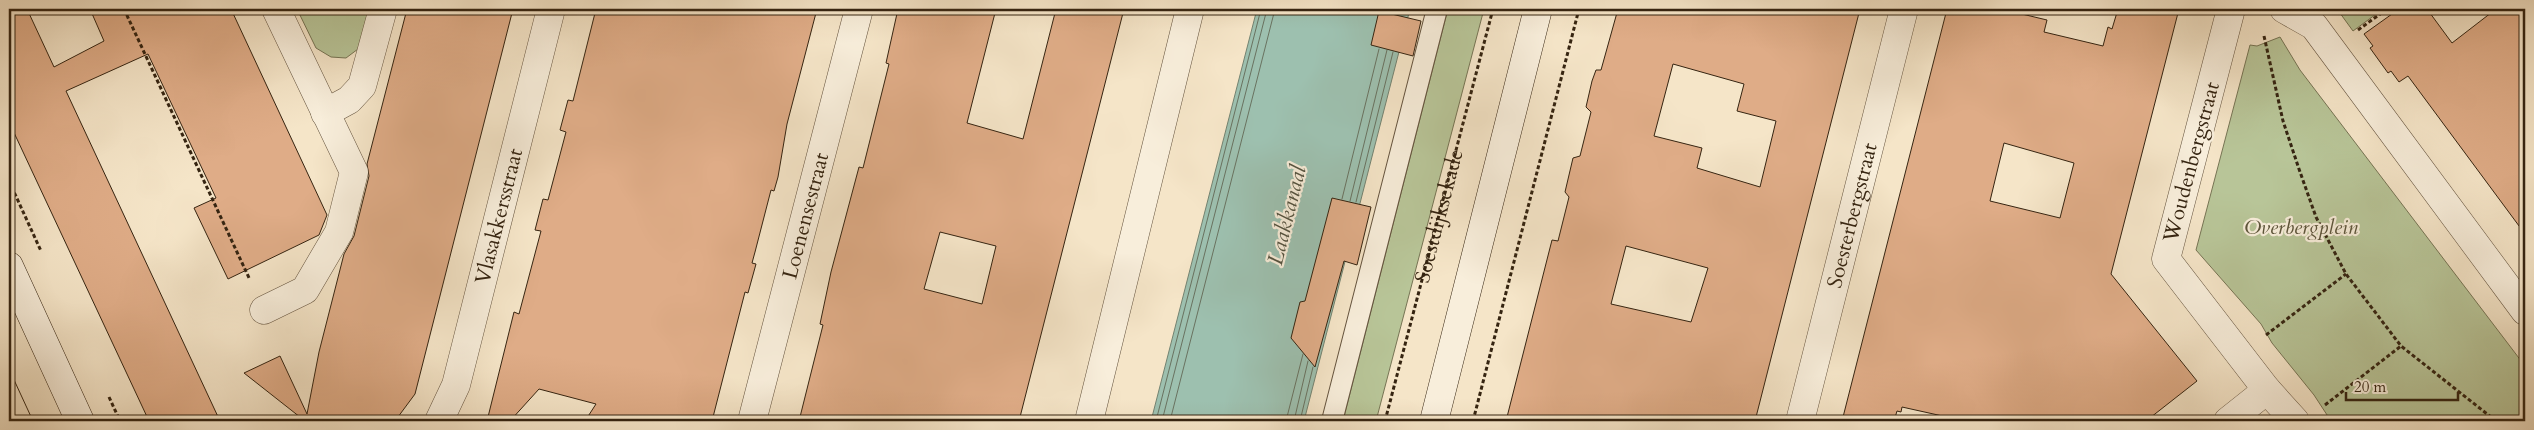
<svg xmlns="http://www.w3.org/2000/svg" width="2534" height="430" viewBox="0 0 2534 430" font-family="Cardo,serif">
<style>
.green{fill:#b8c598;stroke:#767454}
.water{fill:#9dc0af;stroke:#738270}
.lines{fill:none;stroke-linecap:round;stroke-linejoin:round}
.shore{stroke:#697260;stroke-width:1}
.building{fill:#dfac87;stroke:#352411;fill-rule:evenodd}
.lane-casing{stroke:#65543f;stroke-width:22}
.street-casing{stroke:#65543f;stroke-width:29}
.secondary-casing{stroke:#352411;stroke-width:29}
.path{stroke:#352411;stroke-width:3;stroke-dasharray:4 2.5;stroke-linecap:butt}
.lane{stroke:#f8eedb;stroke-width:20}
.street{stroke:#f8eedb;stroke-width:28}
.secondary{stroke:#f8eedb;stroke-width:28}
.tram{stroke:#352411;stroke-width:1}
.labels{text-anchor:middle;stroke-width:4.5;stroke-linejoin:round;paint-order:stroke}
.street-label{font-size:21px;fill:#352411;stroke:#f8eedb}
.park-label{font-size:21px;font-style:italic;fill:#5c543a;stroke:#f8eedb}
.water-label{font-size:22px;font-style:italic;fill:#545340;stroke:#f8eedb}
</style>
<rect width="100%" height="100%" fill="#f5e5c8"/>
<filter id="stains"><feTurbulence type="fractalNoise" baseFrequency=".004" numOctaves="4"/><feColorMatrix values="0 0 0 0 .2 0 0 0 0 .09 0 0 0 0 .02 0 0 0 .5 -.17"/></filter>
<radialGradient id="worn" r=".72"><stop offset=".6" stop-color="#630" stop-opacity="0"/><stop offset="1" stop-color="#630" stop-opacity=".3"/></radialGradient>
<g class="green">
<polygon points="297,9 369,9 358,49 346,58 331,57 316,48"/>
<polygon points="1448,9 1484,9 1376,421 1343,421"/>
<polygon points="2337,9 2383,9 2353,31"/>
<polygon points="2280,37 2300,70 2525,366 2525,421 2331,421 2314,395 2272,343 2261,324 2196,250 2250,45 2257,46"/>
</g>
<polygon class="water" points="1257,9 1410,9 1304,421 1151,421"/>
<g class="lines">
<g class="shore">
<polyline points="1342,199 1379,49"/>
<polyline points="1350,201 1387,50"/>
<polyline points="1356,202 1393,52"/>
<polyline points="1156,421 1261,9"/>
<polyline points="1162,421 1267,9"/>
<polyline points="1170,421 1275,9"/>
<polyline points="1286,421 1303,354"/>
<polyline points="1294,421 1308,361"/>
<polyline points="1300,421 1313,367"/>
</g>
</g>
<g class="building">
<polygon points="9,9 27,9 54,67 104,41 90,9 231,9 327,215 319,235 228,279 194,208 216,198 148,54 66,91 220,421 149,421 9,122"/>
<polygon points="407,9 513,9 415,394 395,421 305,421 244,373 280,356 307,414 319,352 344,254 354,236 369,176 367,164"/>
<polygon points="596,9 817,9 787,124 778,177 774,191 771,190 755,252 752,263 756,264 748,293 745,292 712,421 585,421 596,404 539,389 510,421 487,421 514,312 519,314 541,231 535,230 543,199 548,200 566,132 560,130 568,100 573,101"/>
<path d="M898,9H996L967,123L1023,139L1056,9H1124L1019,421H799L823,325L820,324L831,272L859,167L863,168L889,64L886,63ZM940,232L996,246L982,304L924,289Z"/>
<path d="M1618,9H1860L1755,421H1506L1552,240L1558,241L1569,197L1565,192L1573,158L1580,156L1591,112L1586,107L1592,81L1596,70H1601ZM1673,64L1744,84L1737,111L1776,121L1760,187L1697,168L1702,148L1654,136ZM1626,246L1708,268L1691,322L1611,304Z"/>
<path d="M1947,9H2001L2047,20L2044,32L2103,46L2108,27L2112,29L2118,9H2179L2111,274L2197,381L2146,421H1965L1902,407L1901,412L1897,411L1894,421H1842ZM2004,143L2074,163L2060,218L1990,201Z"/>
<polygon points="2399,9 2427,9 2452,43 2496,9 2525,9 2525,234 2408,76 2399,82 2391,71 2388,73 2370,48 2373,46 2364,34"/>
<polygon points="1379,11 1421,21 1413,56 1371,45"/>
<polygon points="1332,198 1371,207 1357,265 1344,261 1315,367 1291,338 1300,302 1305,301"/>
</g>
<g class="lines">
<defs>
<polyline id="lane" points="1332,421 1437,9"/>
<g id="street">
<polyline points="2231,9 2166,259 2267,390 2295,421"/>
<polyline points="2284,9 2314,26 2525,311"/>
<polyline points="325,113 349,100 362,86 383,9"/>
<polyline points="264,310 305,290 339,232 354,172 276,9"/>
<path id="s2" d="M439,421L456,385L551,9"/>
<path id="s3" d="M752,421L859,9"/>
<polyline points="1089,421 1190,9"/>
<path id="s4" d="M1800,421L1904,9"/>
<polyline points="2228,421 2267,390"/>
</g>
<g id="secondary">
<polyline points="9,266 80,421"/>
<polyline points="1434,421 1538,9"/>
</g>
</defs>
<use href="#lane" class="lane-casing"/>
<use href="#street" class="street-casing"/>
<use href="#secondary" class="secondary-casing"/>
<g class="path">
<polyline points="124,9 250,280"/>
<polyline points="2358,30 2387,9"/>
<polyline points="2264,36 2283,121 2299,169 2316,217 2346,274 2401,346 2496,421"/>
<polyline points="9,181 41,251"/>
<polyline points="2266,335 2346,274"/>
<polyline points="109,397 120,421"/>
<polyline points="2325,405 2401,346"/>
<path id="s1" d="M1385,421L1493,9"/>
<polyline points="1473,421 1579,9"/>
</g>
<use href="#lane" class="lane"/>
<use href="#street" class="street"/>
<use href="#secondary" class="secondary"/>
<g class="tram">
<polyline points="9,369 33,421"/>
<polyline points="9,418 10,421"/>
</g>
</g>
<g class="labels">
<g class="street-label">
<text transform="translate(2191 162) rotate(-75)" y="7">Woudenbergstraat</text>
<text dy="7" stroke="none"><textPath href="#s3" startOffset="212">Loenensestraat</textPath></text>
<text dy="7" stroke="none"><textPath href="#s1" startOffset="212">Soestdijksekade</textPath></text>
<text dy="7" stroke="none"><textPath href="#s4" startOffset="212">Soesterbergstraat</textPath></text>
<text dy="7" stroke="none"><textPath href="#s2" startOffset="214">Vlasakkersstraat</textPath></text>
</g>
<g class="park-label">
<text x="2301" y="234">Overbergplein</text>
</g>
<g class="water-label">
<text transform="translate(1286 215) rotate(-76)" y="8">Laakkanaal</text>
</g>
</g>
<rect width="2534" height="430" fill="none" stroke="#f5e5c8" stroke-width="30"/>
<rect x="10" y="10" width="2514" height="410" fill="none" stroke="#352411" stroke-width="2.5"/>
<rect x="15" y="15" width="2504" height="400" fill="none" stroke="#352411"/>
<path d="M2346 392v8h112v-8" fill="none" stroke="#352411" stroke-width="2.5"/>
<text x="2354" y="392" font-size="15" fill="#352411" stroke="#f8eedb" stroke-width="4" paint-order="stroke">20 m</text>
<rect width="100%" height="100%" filter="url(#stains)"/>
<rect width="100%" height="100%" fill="url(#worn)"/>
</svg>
